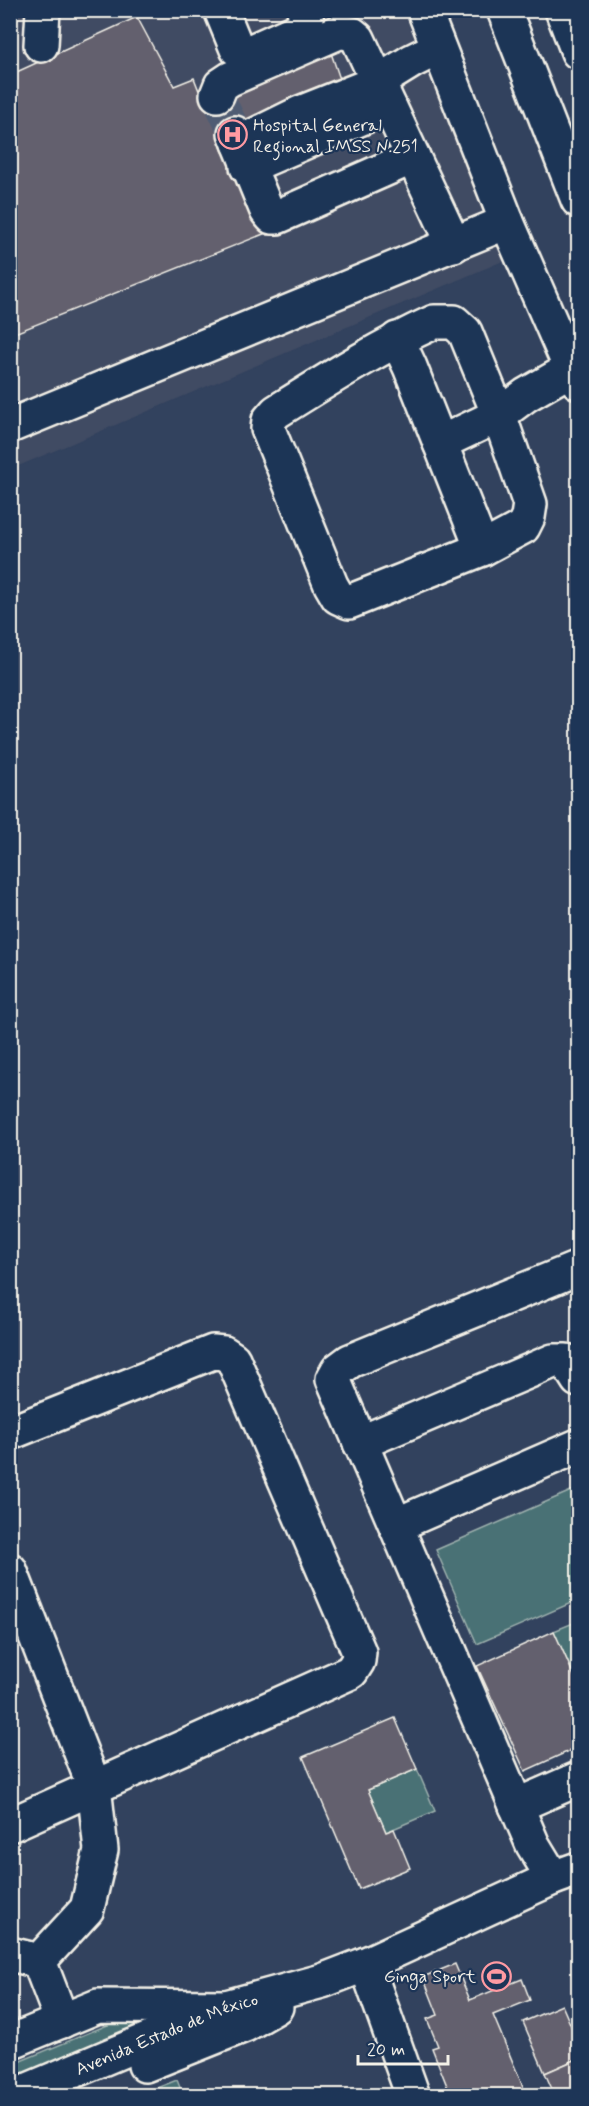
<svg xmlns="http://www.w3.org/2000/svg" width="589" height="2106" viewBox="0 0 589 2106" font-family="Mynerve,sans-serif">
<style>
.built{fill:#414b63}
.green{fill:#497175;stroke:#9eb1ae;stroke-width:1.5}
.building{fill:#64616e;stroke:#f4f1e8;stroke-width:1.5}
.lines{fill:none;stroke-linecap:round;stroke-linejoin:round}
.minor-tunnel{stroke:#4f5c73;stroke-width:33;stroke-dasharray:33 16;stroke-linecap:butt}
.minor-casing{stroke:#f4f1e8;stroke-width:38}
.major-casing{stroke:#f4f1e8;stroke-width:38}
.minor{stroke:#1d3557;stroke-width:33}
.major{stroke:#1d3557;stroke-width:33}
.labels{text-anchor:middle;stroke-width:4.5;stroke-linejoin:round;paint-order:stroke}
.poi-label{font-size:18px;fill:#f4f1e8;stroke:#1d3557;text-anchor:start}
.street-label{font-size:18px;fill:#f4f1e8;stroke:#1d3557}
</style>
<rect width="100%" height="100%" fill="#32425e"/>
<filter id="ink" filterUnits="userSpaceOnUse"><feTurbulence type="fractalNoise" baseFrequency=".0167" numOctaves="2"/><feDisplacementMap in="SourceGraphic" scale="12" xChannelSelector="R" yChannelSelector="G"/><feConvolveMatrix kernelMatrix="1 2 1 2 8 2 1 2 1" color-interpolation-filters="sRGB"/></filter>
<g filter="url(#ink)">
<polygon class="built" points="11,11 403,11 505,260 11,469"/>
<g class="green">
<polygon points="578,1488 578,1600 477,1644 436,1550"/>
<polygon points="578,1621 578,1685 554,1631"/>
<polygon points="417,1769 435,1811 386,1832 368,1790"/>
<polygon points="184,2014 11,2087 11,2065 110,2024"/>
<polygon points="177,2080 183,2095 139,2095"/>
</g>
<g class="building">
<polygon points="137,17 174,86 194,78 203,101 330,50 342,85 224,138 266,233 10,335 10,75"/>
<polygon points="554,1631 578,1685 578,1747 525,1771 477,1666"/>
<polygon points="395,1718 417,1769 368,1790 386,1832 394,1829 410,1868 359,1889 303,1757"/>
<polygon points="455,1964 470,2000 522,1979 530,2000 493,2015 527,2096 451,2096 432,2048 438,2046 427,2019 438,2015 423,1977"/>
<polygon points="562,2005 578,2042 572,2046 577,2059 545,2073 523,2022"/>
<polygon points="578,2044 578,2096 555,2096 545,2073 577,2059 572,2046"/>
</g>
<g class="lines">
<polyline class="minor-tunnel" points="217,95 235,133"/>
<defs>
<g id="minor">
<polyline points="221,10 237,49 245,54 305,27 307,22 304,10"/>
<polyline points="424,10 507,222 571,369 578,382"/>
<polyline points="41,45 43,10"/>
<polyline points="217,95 221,85 230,79 341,31 352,34 358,39 454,245"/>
<polyline points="235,133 267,211 272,217 277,217 413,157"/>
<polyline points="239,143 300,113 378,82 412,61 438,48"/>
<polyline points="247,167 389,106"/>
<path d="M434,322H454L465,332L499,415L530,504L528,517L523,527L482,549L349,602L338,597L331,585L268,429L269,420L276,412C327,380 379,347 434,322Z"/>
<polyline points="397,339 410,367 482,549"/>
<polyline points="10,426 507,222"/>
<polyline points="440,443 499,415 526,395 571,369"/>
<polyline points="10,1433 213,1352 224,1353 233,1359 359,1652 358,1661 351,1672 10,1825"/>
<polyline points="360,1443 553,1361 566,1361 578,1380"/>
<polyline points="396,1525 578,1446"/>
<polyline points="10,1570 94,1786 101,1850 87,1909 39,1961"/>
<polyline points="516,1806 578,1779"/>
<polyline points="553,1878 533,1845 333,1379 338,1370 350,1361 578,1268"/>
<polyline points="10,1954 39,1961 62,2021"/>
<polyline points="366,1964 413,2096"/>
<polyline points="10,2042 98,2006 226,2007"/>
</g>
<g id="major">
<polyline points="504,10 578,200"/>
<polyline points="562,10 578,52"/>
<polyline points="145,2065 245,2025 276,2007"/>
<path id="s1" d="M14,2096L226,2007L322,1981L366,1964L553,1878L578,1869"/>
</g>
</defs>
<use href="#minor" class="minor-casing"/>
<use href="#major" class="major-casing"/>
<use href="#minor" class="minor"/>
<use href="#major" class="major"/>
</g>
</g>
<defs>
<symbol id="hospital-ring" viewBox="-11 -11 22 22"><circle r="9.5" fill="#1d3557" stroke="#ff9aa2" stroke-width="1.5"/><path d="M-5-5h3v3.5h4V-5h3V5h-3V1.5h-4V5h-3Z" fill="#ff9aa2"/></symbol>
<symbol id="stadium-ring" viewBox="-11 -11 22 22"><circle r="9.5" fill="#1d3557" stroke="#ff9aa2" stroke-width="1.5"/><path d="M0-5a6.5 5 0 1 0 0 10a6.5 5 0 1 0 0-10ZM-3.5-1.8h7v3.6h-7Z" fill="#ff9aa2"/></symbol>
</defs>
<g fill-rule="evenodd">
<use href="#hospital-ring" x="216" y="118" width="33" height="33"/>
<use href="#stadium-ring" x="480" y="1960" width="33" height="33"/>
</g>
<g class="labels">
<g class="poi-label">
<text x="253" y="131">Hospital General<tspan x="253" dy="21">Regional IMSS N.251</tspan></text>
<text x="476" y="1982" text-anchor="end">Ginga Sport</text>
</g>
<g class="street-label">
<text dy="6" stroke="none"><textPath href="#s1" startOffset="165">Avenida Estado de México</textPath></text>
</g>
</g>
<rect width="589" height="2106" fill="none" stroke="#1d3557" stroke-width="36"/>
<rect x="18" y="18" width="553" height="2070" fill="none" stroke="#f4f1e8" stroke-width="2" filter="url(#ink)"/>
<path d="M358 2055v9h90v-9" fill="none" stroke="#f4f1e8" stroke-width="3"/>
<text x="367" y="2055" font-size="18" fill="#f4f1e8" stroke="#1d3557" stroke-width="4.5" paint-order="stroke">20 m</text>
</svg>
